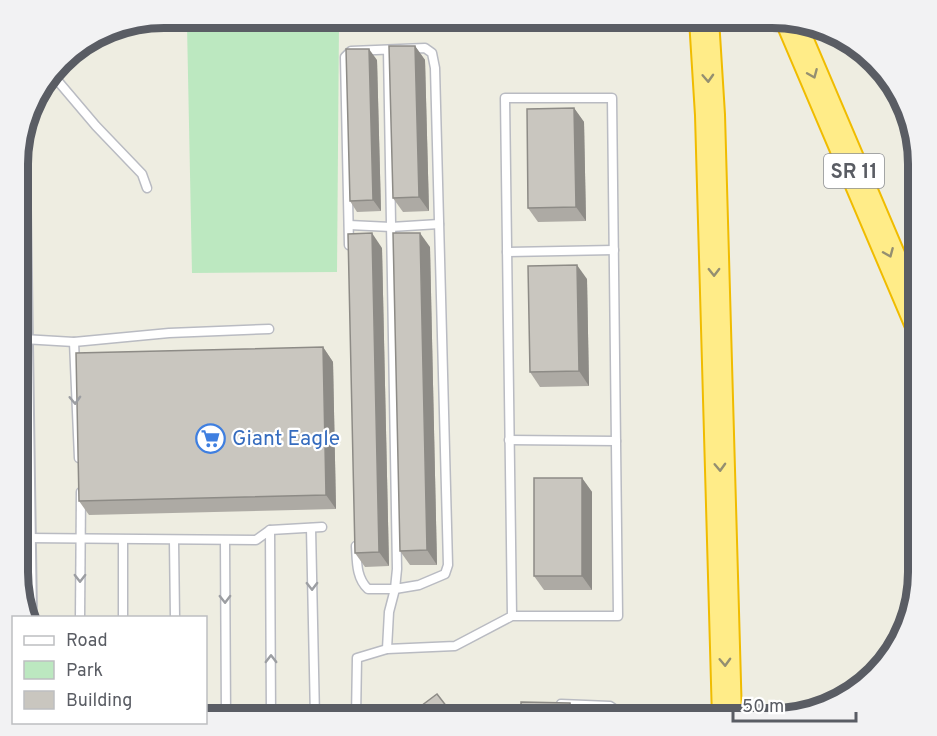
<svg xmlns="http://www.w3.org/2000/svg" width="937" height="736" viewBox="0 0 937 736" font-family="Overpass,sans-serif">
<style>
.green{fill:#bce8c0}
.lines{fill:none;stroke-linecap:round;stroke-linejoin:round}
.service-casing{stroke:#b9bbc2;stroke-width:11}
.minor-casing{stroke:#b9bbc2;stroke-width:20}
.motorway-casing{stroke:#f0bc00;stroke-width:32}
.service{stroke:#fff;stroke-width:8}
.minor{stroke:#fff;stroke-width:16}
.motorway{stroke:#ffec88;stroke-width:28}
.wall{fill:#adaaa4}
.shaded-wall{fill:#8d8b86}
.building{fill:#c9c6bf;stroke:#8d8b86;stroke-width:1.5}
.oneway{stroke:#948f71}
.oneway2{stroke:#9c9ea2}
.labels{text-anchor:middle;stroke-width:4.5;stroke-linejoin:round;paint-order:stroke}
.shield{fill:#fff;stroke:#8c8e92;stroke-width:1.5}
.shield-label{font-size:20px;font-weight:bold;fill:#5a5d64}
.shop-label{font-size:21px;fill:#366cbe;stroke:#fff;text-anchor:start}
.rim{fill:none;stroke:#5a5d64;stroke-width:8}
</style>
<rect width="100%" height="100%" fill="#eeede1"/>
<polygon class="green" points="339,23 337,272 192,273 187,25"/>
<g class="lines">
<defs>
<g id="service">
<polyline points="50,77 57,80 96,126 142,174 147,188"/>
<polyline points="349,225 391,227 439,224"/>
<polyline points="349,245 345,57 351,51 425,48 432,53 435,68 448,565 445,574 419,585 395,589 397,569 388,50"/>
<polyline points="507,252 614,250"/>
<polyline points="23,339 74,342 169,333 269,329"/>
<polyline points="74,342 79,458"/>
<polyline points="509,440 616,441"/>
<polyline points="311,528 315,718"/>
<polyline points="270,530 271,718"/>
<polyline points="27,538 256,540 270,530 322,527"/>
<polyline points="123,540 123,618"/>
<polyline points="174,541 175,618"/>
<polyline points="225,541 226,718"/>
<path d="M356,546C357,561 356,578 368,589H395L389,612L387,649"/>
<polyline points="80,618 81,492"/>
<polyline points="561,704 610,706 613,708 615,718"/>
<polyline points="356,718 357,658 387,649 455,646 512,616 618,616 612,98 505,98 512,616"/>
</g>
<polyline id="minor" points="21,141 28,618"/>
<g id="motorway">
<polyline points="704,19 710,115 727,718"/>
<polyline points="790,20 919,323"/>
</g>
</defs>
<use href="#service" class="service-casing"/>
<use href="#minor" class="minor-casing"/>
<use href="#motorway" class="motorway-casing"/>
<use href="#service" class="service"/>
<use href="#minor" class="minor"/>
<use href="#motorway" class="motorway"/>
</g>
<g class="wall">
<polygon points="415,46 425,60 429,211 403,212 393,198"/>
<polygon points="377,60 381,211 357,212 350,201"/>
<polygon points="574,108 584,122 586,221 538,222 528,208"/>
<polygon points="430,247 437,565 410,565 400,551"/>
<polygon points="382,248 389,566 365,567 355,553"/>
<polygon points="587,279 589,386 540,387 530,372"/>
<polygon points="323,347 333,362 336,509 89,515 79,501"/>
<polygon points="582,478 592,492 592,590 544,590 534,576"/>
<polygon points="437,694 455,718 405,718"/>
</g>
<g class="shaded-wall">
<polygon points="415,46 425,60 429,211 419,197"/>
<polygon points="369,49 377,60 381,211 373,200"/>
<polygon points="574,108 584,122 586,221 576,207"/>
<polygon points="372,233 382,248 389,566 379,552"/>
<polygon points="420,233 430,247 437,565 427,550"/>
<polygon points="577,265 587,279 589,386 579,371"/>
<polygon points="323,347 333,362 336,509 326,495"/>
<polygon points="582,478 592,492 592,590 582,576"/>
<polygon points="570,703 578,714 578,718 570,718"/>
</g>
<g class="building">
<polygon points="389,46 415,46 419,197 393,198"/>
<polygon points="346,49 369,49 373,200 350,201"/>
<polygon points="574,108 576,207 528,208 527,109"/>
<polygon points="372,233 379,552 355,553 348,234"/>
<polygon points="393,233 420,233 427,550 400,551"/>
<polygon points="577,265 579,371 530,372 528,266"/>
<polygon points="323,347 326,495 79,501 76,353"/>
<rect x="534" y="478" width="48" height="98"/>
<polygon points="437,694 451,712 443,718 405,718"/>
<polygon points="521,702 570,703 570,718 521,718"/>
</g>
<defs><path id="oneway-chevron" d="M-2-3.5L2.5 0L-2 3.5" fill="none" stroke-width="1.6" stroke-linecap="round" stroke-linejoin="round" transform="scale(1.5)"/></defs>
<g class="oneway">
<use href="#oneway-chevron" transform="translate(813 74) rotate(67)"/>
<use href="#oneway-chevron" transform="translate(708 78) rotate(87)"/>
<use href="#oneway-chevron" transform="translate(889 253) rotate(67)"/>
<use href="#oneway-chevron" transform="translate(714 272) rotate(89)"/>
<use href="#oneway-chevron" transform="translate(720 467) rotate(88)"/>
<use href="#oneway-chevron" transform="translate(725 662) rotate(88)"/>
</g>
<g class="oneway2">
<use href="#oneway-chevron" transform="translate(75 400) rotate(88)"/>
<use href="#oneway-chevron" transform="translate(80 578) rotate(90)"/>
<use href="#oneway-chevron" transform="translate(312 586) rotate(89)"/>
<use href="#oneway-chevron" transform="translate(225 599) rotate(89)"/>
<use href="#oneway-chevron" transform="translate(271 659) rotate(-90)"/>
</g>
<defs>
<symbol id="supermarket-ring" viewBox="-11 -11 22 22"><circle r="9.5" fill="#fff" stroke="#3f7fe0" stroke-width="1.5"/><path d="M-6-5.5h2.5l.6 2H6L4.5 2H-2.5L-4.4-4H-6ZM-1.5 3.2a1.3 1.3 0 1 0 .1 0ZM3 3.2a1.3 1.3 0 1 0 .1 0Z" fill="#3f7fe0"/></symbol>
</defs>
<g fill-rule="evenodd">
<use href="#supermarket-ring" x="194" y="422" width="33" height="33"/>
</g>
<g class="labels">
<rect class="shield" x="824" y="154" width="60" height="34" rx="4.5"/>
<g class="shield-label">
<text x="854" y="178">SR 11</text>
</g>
<g class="shop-label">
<text x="232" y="445">Giant Eagle</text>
</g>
</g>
<path d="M0 0H937V736H0ZM164 28H772A136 136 0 0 1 908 164V572A136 136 0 0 1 772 708H164A136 136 0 0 1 28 572V164A136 136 0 0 1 164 28Z" fill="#f2f2f3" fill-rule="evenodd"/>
<path class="rim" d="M164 28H772A136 136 0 0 1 908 164V572A136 136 0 0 1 772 708H164A136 136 0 0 1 28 572V164A136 136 0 0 1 164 28Z"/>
<rect x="12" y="616" width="195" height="108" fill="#ffffff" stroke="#bdbec1" stroke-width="1.5"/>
<rect x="24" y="636" width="30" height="9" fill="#ffffff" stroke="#bdbec1" stroke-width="1.5"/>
<text x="66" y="646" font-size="18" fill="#5a5d64">Road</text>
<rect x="24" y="661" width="30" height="18" fill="#bce8c0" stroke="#bdbec1" stroke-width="1.5"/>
<text x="66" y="676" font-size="18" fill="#5a5d64">Park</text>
<rect x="24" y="691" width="30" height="18" fill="#c9c6bf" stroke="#bdbec1" stroke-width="1.5"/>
<text x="66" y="706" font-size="18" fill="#5a5d64">Building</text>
<path d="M733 712v9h123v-9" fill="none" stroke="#5a5d64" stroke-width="3"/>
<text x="742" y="712" font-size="18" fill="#5a5d64" stroke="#ffffff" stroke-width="4.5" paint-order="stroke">50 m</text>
</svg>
